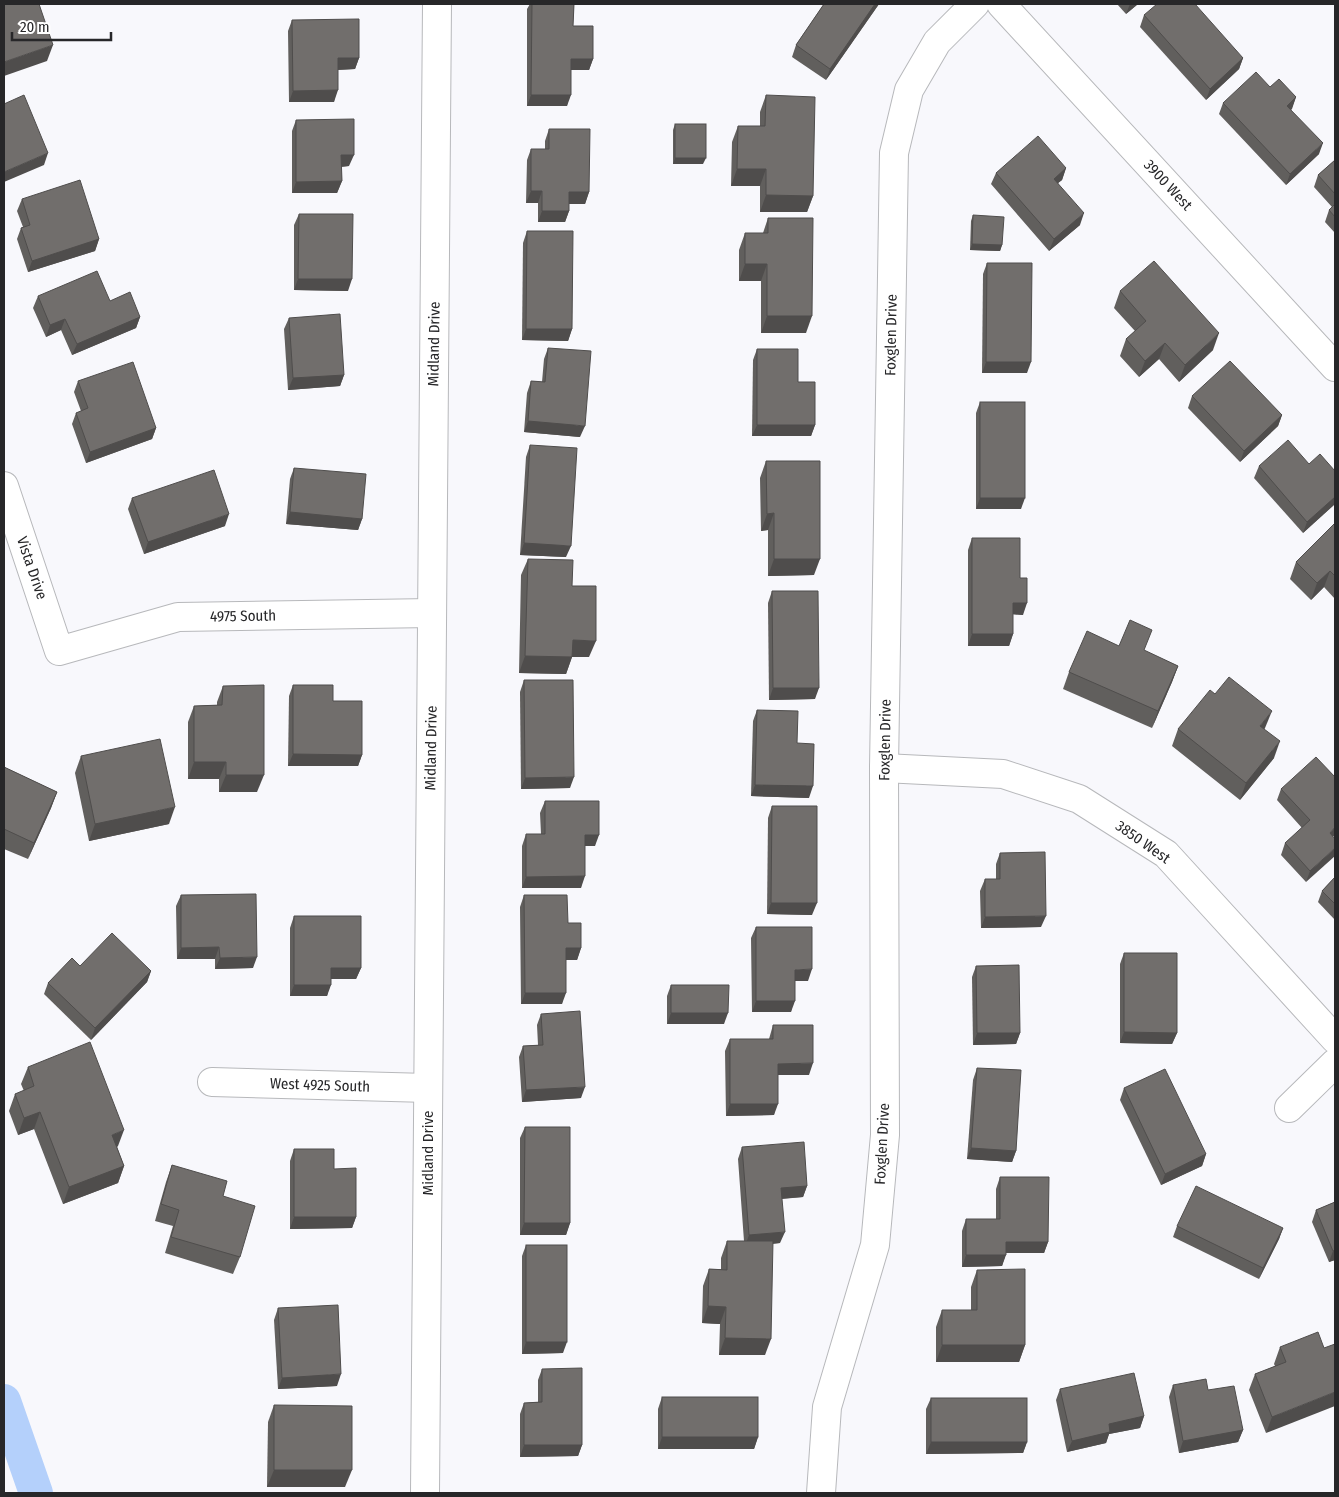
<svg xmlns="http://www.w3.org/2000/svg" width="1339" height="1497" viewBox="0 0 1339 1497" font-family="'Fira Sans Condensed',sans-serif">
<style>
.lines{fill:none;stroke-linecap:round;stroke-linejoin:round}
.canal{stroke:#b4d0fb;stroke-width:34}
.minor-casing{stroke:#b7b8bb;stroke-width:30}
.tertiary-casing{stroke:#b7b8bb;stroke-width:30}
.minor{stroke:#fff;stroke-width:28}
.tertiary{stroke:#fff;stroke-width:28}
.wall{fill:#615f5d}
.shaded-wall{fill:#4f4d4c}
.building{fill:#716e6c;stroke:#4f4d4c}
.labels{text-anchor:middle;stroke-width:5;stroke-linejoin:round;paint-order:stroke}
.street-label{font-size:15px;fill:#272729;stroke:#fff}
</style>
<rect width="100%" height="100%" fill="#f8f8fc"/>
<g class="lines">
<polyline class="canal" points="4,1401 36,1493"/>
<defs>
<g id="minor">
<polyline points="1001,4 1335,367"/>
<polyline points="4,486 59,651 178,617 432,613"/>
<polyline points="884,768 1003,774 1079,799 1166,854 1335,1039"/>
<polyline points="212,1082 428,1088"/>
<polyline points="1289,1108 1335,1063"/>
<polyline points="821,1493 827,1407 875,1245 885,1135 884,768 894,153 909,90 937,42 975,4"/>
</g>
<polyline id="tertiary" points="425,1493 437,4"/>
</defs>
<use href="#minor" class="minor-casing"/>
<use href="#tertiary" class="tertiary-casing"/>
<use href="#minor" class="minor"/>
<use href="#tertiary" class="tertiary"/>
</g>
<g class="wall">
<polygon points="530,4 574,4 573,26 593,59 589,70 571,70 567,106 527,106 527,9"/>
<polygon points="824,4 879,4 826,80 792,57 796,45"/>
<polygon points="1117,4 1138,4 1126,14"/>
<polygon points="1144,15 1243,58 1239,69 1206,100 1140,27"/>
<polygon points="292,20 359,58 355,69 338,70 334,102 289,102 288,31"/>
<polygon points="766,95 813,196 807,212 760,212 760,186 731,186 732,142 738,126 760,126 760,112"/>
<polygon points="1296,97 1291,110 1319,154 1286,185 1219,114 1223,103"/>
<polygon points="296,120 349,166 341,167 342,181 337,193 292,193 292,131"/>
<polygon points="675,124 703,164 673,164 673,130"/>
<polygon points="549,129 589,192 585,204 569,204 569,211 565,222 538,222 538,203 526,203 527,160 531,149 545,149 545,141"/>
<polygon points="1335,160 1335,233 1325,222 1329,210 1332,207 1314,187 1318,175"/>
<polygon points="1066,168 1062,180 1058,183 1080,225 1049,251 991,184 996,173"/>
<polygon points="22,199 99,239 95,251 28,272 17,239 21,228 23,227 17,211"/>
<polygon points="299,214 348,291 294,290 294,225"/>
<polygon points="973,215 1002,245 1000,251 970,250 971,221"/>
<polygon points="768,218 806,333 761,333 761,281 739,281 739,250 745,233 763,233"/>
<polygon points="527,231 572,329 568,341 522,340 523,243"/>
<polygon points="987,263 1027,373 982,373 983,274"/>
<polygon points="1120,291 1213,350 1179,382 1159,359 1139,377 1120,356 1126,339 1135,331 1114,308"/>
<polygon points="38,296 110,301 140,317 136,328 72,355 61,330 46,337 33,308"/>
<polygon points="289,318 344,375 340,386 288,390 284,329"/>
<polygon points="548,348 580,437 524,432 527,393 531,381 542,382 544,359"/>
<polygon points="757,349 815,425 811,436 752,436 753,360"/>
<polygon points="78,381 156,428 152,439 86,463 72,424 76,413 81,411 74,392"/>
<polygon points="1192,396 1282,415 1278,426 1240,462 1188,408"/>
<polygon points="980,402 1021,509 976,509 976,413"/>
<polygon points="530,445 566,557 520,555 526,457"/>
<polygon points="766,461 814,575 768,576 768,530 761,531 760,478"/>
<polygon points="1309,464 1335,471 1335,504 1303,533 1254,478 1259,466"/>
<polygon points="294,468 362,519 358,530 286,524 290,479"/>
<polygon points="132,498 225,526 144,554 128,509"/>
<polygon points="1335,523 1335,599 1324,587 1311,600 1290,579 1296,562"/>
<polygon points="972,538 1020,578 1023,615 1013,614 1013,634 1009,646 968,646 968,550"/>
<polygon points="528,559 572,586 589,657 572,657 566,674 519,673 521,575"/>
<polygon points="772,591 815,699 769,700 768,603"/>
<polygon points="1119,646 1145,651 1178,666 1172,682 1152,728 1063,689 1069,672"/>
<polygon points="524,680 570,788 521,789 520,692"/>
<polygon points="293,685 333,701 362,755 358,766 288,766 289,696"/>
<polygon points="223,686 257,792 219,792 219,779 188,779 188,722 194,706 217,705 217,702"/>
<polygon points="757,710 797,743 809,798 751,796 753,721"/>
<polygon points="1265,728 1264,729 1274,758 1240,800 1172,746 1178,729"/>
<polygon points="81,756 169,824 89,841 75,773"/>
<polygon points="4,767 57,792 51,808 28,859 4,849"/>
<polygon points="1281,789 1333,837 1306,882 1281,855 1285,843 1302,828 1277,800"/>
<polygon points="545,801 595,846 585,846 581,888 522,888 522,846 526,834 541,834 540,813"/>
<polygon points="772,806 812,915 767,914 768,818"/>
<polygon points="1000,853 1041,927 981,928 980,891 985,879 996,879 996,864"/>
<polygon points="1335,877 1335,920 1318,902 1322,891"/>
<polygon points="181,895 253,968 215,969 215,959 177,959 176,906"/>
<polygon points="524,895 568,923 581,948 577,960 566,960 562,1004 521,1004 520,907"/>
<polygon points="294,916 361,968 356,979 331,979 327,996 290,996 290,928"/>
<polygon points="756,927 808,981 795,981 791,1012 752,1012 751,938"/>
<polygon points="1124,953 1177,1033 1172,1044 1120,1043 1120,964"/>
<polygon points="80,966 151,971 147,982 91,1040 44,994 48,983"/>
<polygon points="976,966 1020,1033 1016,1044 973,1045 972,977"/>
<polygon points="671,985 724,1024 667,1024 667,996"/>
<polygon points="541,1014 581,1098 522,1102 519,1057 523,1046 538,1045 537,1025"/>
<polygon points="773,1025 809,1075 778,1075 774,1115 726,1116 725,1051 730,1039 769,1039"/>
<polygon points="28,1067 118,1146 117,1147 124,1166 118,1183 63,1204 34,1129 18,1135 9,1111 15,1094 24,1091 21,1084"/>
<polygon points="977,1068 1016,1151 1012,1162 967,1159 973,1080"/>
<polygon points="1124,1088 1206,1154 1202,1166 1161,1185 1120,1100"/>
<polygon points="525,1127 570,1223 566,1235 520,1235 520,1138"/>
<polygon points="742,1147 807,1186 803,1197 782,1199 780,1243 772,1244 765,1355 719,1355 720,1324 702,1323 703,1286 709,1269 721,1269 721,1258 727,1241 744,1241 738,1159"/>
<polygon points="294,1149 334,1169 356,1217 352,1228 290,1229 290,1161"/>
<polygon points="172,1165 223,1196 240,1257 233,1274 165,1253 173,1226 155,1221 166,1182"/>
<polygon points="1000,1177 1048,1242 1044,1253 1006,1253 1002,1266 962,1267 962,1231 966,1219 996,1219 996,1189"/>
<polygon points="1335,1202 1335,1260 1329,1262 1312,1222 1316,1210"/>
<polygon points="1177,1226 1283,1228 1279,1239 1259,1279 1173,1237"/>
<polygon points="526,1245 563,1353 522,1354 522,1256"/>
<polygon points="977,1270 1025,1345 1019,1362 936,1362 936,1327 942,1310 971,1310 971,1287"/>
<polygon points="278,1308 337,1386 278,1389 274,1320"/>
<polygon points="1280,1347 1324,1348 1266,1433 1249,1390 1255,1374 1275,1366 1274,1364"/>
<polygon points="542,1369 582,1445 578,1456 520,1457 520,1414 524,1403 538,1402 538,1380"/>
<polygon points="1173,1385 1208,1390 1243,1430 1238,1442 1179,1453 1169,1397"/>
<polygon points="1060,1389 1144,1416 1140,1428 1109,1434 1106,1443 1067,1452 1056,1400"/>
<polygon points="662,1397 758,1437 754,1449 658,1449 658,1409"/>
<polygon points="931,1398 1027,1442 1023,1453 926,1454 926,1409"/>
<polygon points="274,1405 345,1487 267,1487 268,1422"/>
</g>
<g class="shaded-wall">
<rect x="299" y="4" width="52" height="1"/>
<polygon points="875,4 879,4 826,80 830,69"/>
<polygon points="1130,4 1138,4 1126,14"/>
<polygon points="53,45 47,61 4,76 4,62"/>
<polygon points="338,58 359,58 355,69 334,70"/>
<polygon points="1243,58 1239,69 1206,100 1210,89"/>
<polygon points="571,59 593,59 589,70 567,70"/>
<polygon points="338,90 334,102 289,102 293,91"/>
<polygon points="531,95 571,95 567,106 527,106"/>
<polygon points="1296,97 1292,109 1283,117 1287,106"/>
<polygon points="1323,143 1319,154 1286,185 1290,174"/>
<polygon points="48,153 44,165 4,182 4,172"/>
<polygon points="341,155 354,155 349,166 337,167"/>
<polygon points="675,158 706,158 703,164 673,164"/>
<polygon points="1066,168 1062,180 1049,190 1054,179"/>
<polygon points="737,169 766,169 760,186 731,186"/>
<polygon points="342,181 337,193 292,193 296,182"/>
<polygon points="531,191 542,191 538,203 526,203"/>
<polygon points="569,192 589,192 585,204 565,204"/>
<polygon points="766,195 813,196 807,212 760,212"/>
<polygon points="542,211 569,211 565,222 538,222"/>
<polygon points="1084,213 1080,225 1049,251 1054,239"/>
<polygon points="99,239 95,251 28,272 32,261"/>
<polygon points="972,244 1002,245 1000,251 970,250"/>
<polygon points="745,264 767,264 761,281 739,281"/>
<polygon points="298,279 352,279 348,291 294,290"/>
<polygon points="767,316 812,316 806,333 761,333"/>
<polygon points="140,317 136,328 72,355 77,344"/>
<polygon points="65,319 61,330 46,337 50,325"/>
<polygon points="526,329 572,329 568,341 522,340"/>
<polygon points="1219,333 1213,350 1179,382 1185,365"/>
<polygon points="1165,343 1159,359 1139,377 1145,361"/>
<polygon points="986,362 1031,362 1027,373 982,373"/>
<polygon points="344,375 340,386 288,390 293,378"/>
<polygon points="1282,415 1278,426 1240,462 1244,451"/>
<polygon points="528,421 585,426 580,437 524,432"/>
<polygon points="757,425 815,425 811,436 752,436"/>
<polygon points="156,428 152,439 86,463 90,452"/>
<polygon points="1335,497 1335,504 1303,533 1307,522"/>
<polygon points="980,498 1025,498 1021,509 976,509"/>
<polygon points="290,512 362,519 358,530 286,524"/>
<polygon points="774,513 768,530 761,531 767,514"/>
<polygon points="229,514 225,526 144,554 148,542"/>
<polygon points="524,543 571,546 566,557 520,555"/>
<polygon points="774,559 820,559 814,575 768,576"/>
<polygon points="1330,571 1324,587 1311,600 1317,583"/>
<polygon points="1013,603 1027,603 1023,615 1009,614"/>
<polygon points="972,634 1013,634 1009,646 968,646"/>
<polygon points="573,640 596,641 589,657 567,657"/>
<polygon points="525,656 572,657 566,674 519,673"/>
<polygon points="1178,666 1172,682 1152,728 1158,711"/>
<polygon points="773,688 819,688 815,699 769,700"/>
<polygon points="1272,711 1265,728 1254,742 1260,726"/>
<polygon points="1280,741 1274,758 1240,800 1246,783"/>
<polygon points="293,754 362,755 358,766 288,766"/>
<polygon points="194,762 226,762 219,779 188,779"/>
<polygon points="226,775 264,775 257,792 219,792"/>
<polygon points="574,777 570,788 521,789 525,778"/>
<polygon points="755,785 813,786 809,798 751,796"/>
<polygon points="57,792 51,808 28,859 34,843"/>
<polygon points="175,807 169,824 89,841 95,824"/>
<polygon points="1335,827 1335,835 1325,844 1330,833"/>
<polygon points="585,835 599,835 595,846 581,846"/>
<polygon points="1335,848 1335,856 1306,882 1310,871"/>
<polygon points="585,876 581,888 522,888 526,877"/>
<polygon points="771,903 817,903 812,915 767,914"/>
<polygon points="1046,916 1041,927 981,928 985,917"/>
<polygon points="219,947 215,959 177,959 181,948"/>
<polygon points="566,948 581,948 577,960 562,960"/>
<polygon points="257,957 253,968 215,969 220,958"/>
<polygon points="331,968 361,968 356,979 327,979"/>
<polygon points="812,969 808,981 791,981 795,970"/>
<polygon points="151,971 147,982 91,1040 95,1028"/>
<polygon points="294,985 331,985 327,996 290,996"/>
<polygon points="525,993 566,993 562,1004 521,1004"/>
<polygon points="756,1001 795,1001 791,1012 752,1012"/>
<polygon points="671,1013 728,1013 724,1024 667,1024"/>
<polygon points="1124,1032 1177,1033 1172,1044 1120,1043"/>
<polygon points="977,1033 1020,1033 1016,1044 973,1045"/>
<polygon points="813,1063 809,1075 774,1075 778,1064"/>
<polygon points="585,1087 581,1098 522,1102 526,1090"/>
<polygon points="730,1104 778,1104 774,1115 726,1116"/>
<polygon points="40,1112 34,1129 18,1135 24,1118"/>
<polygon points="124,1130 118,1146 106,1151 112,1135"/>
<polygon points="971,1148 1016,1151 1012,1162 967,1159"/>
<polygon points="1206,1154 1202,1166 1161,1185 1165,1174"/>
<polygon points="124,1166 118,1183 63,1204 69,1187"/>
<polygon points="807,1186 803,1197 777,1199 781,1188"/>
<polygon points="294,1217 356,1217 352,1228 290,1229"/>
<polygon points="524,1223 570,1223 566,1235 520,1235"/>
<polygon points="1283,1228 1279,1239 1259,1279 1263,1268"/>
<polygon points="785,1232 780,1243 745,1246 749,1235"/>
<polygon points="1006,1242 1048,1242 1044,1253 1002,1253"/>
<polygon points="1335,1250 1335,1260 1329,1262 1333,1251"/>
<polygon points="966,1255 1006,1255 1002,1266 962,1267"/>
<polygon points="708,1306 726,1307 720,1324 702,1323"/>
<polygon points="725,1338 771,1339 765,1355 719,1355"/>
<polygon points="526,1342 567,1342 563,1353 522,1354"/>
<polygon points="942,1345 1025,1345 1019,1362 936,1362"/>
<polygon points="341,1374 337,1386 278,1389 282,1378"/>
<polygon points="1335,1392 1335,1406 1266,1433 1272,1417"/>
<polygon points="1144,1416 1140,1428 1109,1434 1106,1443 1067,1452 1072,1441 1109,1424"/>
<polygon points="1243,1430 1238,1442 1179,1453 1183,1441"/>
<polygon points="662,1437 758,1437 754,1449 658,1449"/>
<polygon points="931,1442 1027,1442 1023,1453 926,1454"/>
<polygon points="524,1445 582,1445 578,1456 520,1457"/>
<polygon points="274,1470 352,1470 345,1487 267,1487"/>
</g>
<g class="building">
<polygon points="4,4 39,4 53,45 4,62"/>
<polygon points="532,4 574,4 573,26 593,26 593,59 571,59 571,95 531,95"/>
<polygon points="824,4 875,4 830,69 796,45"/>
<polygon points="1157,4 1195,4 1243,58 1210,89 1144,15"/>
<polygon points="359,19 359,58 338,58 338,90 293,91 292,20"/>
<polygon points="1256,72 1270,87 1279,79 1296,97 1287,106 1323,143 1290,174 1223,103"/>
<polygon points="24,95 48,153 4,172 4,104"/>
<polygon points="766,95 815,97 813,196 766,195 766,169 737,169 738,126 765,126"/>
<polygon points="354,119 354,155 341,155 342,181 296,182 296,120"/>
<rect x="675" y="124" width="31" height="34"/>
<polygon points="549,129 590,129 589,192 569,192 569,211 542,211 542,191 531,191 531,149 549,149"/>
<polygon points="1038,136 1066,168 1054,179 1084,213 1054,239 996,173"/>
<polygon points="1335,160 1335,194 1318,175"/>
<polygon points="80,180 99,239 32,261 21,228 30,225 22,199"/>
<polygon points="1335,204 1335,217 1329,210"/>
<polygon points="299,214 353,214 352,279 298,279"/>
<polygon points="973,215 1004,217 1002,245 972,244"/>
<polygon points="768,218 813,218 812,316 767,316 767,264 745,264 745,233 768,233"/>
<polygon points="527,231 573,231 572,329 526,329"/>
<polygon points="1154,261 1219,333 1185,365 1165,343 1145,361 1126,339 1146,321 1120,291"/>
<polygon points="987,263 1032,263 1031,362 986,362"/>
<polygon points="97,271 110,301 130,292 140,317 77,344 65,319 50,325 38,296"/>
<polygon points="340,314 344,375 293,378 289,318"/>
<polygon points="548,348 591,351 585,426 528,421 531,381 545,382"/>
<polygon points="757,349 798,349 798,382 815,382 815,425 757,425"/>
<polygon points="1230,361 1282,415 1244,451 1192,396"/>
<polygon points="133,362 156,428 90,452 76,413 88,408 78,381"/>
<rect x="980" y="402" width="45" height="96"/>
<polygon points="1288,440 1309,464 1320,454 1335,471 1335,497 1307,522 1259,466"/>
<polygon points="530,445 577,448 571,546 524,543"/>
<polygon points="766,461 820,461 820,559 774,559 774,513 767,514"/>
<polygon points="294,468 366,474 362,519 290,512"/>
<polygon points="214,470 229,514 148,542 132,498"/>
<polygon points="1335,523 1335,576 1330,571 1317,583 1296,562"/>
<polygon points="972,538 1020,538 1020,578 1027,578 1027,603 1013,603 1013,634 972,634"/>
<polygon points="528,559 573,560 572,586 596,586 596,641 573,640 572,657 525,656"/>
<polygon points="772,591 818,591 819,688 773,688"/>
<polygon points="1130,620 1152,630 1144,650 1178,666 1158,711 1069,672 1087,631 1119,646"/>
<polygon points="1229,677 1272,711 1260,726 1280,741 1246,783 1178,729 1210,690 1215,694"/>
<polygon points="524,680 573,680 574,777 525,778"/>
<polygon points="264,685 264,775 226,775 226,762 194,762 194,706 222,705 223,686"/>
<polygon points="293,685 333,685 333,701 362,701 362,755 293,754"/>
<polygon points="757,710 798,711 797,743 814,744 813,786 755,785"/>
<polygon points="160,739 175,807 95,824 81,756"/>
<polygon points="1316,757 1335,777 1335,827 1330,833 1335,839 1335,848 1310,871 1285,843 1310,820 1281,789"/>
<polygon points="4,767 57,792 34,843 4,829"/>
<polygon points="545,801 599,801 599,835 585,835 585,876 526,877 526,834 545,834"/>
<polygon points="772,806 817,806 817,903 771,903"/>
<polygon points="1045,852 1046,916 985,917 985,879 1000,879 1000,853"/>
<polygon points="1335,877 1335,904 1322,891"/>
<polygon points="256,894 257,957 220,958 219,947 181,948 181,895"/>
<polygon points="524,895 567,895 568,923 581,923 581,948 566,948 566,993 525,993"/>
<polygon points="294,916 361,916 361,968 331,968 331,985 294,985"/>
<polygon points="756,927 812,927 812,969 795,970 795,1001 756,1001"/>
<polygon points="112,933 151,971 95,1028 48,983 72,958 80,966"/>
<polygon points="1124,953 1177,953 1177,1033 1124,1032"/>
<polygon points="1019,965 1020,1033 977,1033 976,966"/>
<polygon points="671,985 729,985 728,1013 671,1013"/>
<polygon points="580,1011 585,1087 526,1090 523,1046 543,1045 541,1014"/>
<polygon points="773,1025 813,1025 813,1063 778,1064 778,1104 730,1104 730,1039 773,1039"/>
<polygon points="90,1042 124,1130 112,1135 124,1166 69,1187 40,1112 24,1118 15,1094 34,1086 28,1067"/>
<polygon points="977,1068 1021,1070 1016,1151 971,1148"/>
<polygon points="1165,1069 1206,1154 1165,1174 1124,1088"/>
<polygon points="525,1127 570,1127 570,1223 524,1223"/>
<polygon points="804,1142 807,1186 781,1188 785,1232 749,1235 742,1147"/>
<polygon points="294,1149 334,1149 334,1169 356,1168 356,1217 294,1217"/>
<polygon points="172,1165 227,1181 223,1196 255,1206 240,1257 171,1237 179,1210 161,1204"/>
<polygon points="1000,1177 1049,1177 1048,1242 1006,1242 1006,1255 966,1255 966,1219 1000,1219"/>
<polygon points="1196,1186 1283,1228 1263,1268 1177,1226"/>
<polygon points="1335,1202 1335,1250 1333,1251 1316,1210"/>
<polygon points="727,1241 773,1241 771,1339 725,1338 726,1307 708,1306 709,1269 727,1270"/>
<rect x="526" y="1245" width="41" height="97"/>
<polygon points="1025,1269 1025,1345 942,1345 942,1310 977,1310 977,1270"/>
<polygon points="338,1305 341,1374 282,1378 278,1308"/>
<polygon points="1318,1332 1324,1348 1335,1344 1335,1392 1272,1417 1255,1374 1286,1362 1280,1347"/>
<polygon points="582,1368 582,1445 524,1445 524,1403 542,1402 542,1369"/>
<polygon points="1134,1373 1144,1416 1109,1424 1110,1432 1072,1441 1060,1389"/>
<polygon points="1206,1379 1208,1390 1234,1386 1243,1430 1183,1441 1173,1385"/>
<rect x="662" y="1397" width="96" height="40"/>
<rect x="931" y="1398" width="96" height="44"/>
<polygon points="274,1405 352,1406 352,1470 274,1470"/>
</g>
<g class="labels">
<g class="street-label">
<text transform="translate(1168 185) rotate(47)" y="5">3900 West</text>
<text transform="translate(891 335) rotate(-89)" y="5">Foxglen Drive</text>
<text transform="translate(434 344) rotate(-89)" y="5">Midland Drive</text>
<text transform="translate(32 568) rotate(71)" y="5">Vista Drive</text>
<text transform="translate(243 616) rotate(-1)" y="5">4975 South</text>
<text transform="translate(885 740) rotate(-89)" y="5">Foxglen Drive</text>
<text transform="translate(431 748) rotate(-89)" y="5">Midland Drive</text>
<text transform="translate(1143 842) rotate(35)" y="5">3850 West</text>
<text transform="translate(320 1085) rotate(2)" y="5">West 4925 South</text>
<text transform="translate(882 1144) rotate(-87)" y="5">Foxglen Drive</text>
<text transform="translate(428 1153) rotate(-90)" y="5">Midland Drive</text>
</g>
</g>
<rect width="1339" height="1497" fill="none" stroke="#272729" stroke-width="10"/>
<path d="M12 32v8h99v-8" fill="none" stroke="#272729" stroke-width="2.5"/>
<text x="20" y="32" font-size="15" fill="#272729" stroke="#ffffff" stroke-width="4" paint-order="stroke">20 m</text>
</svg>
